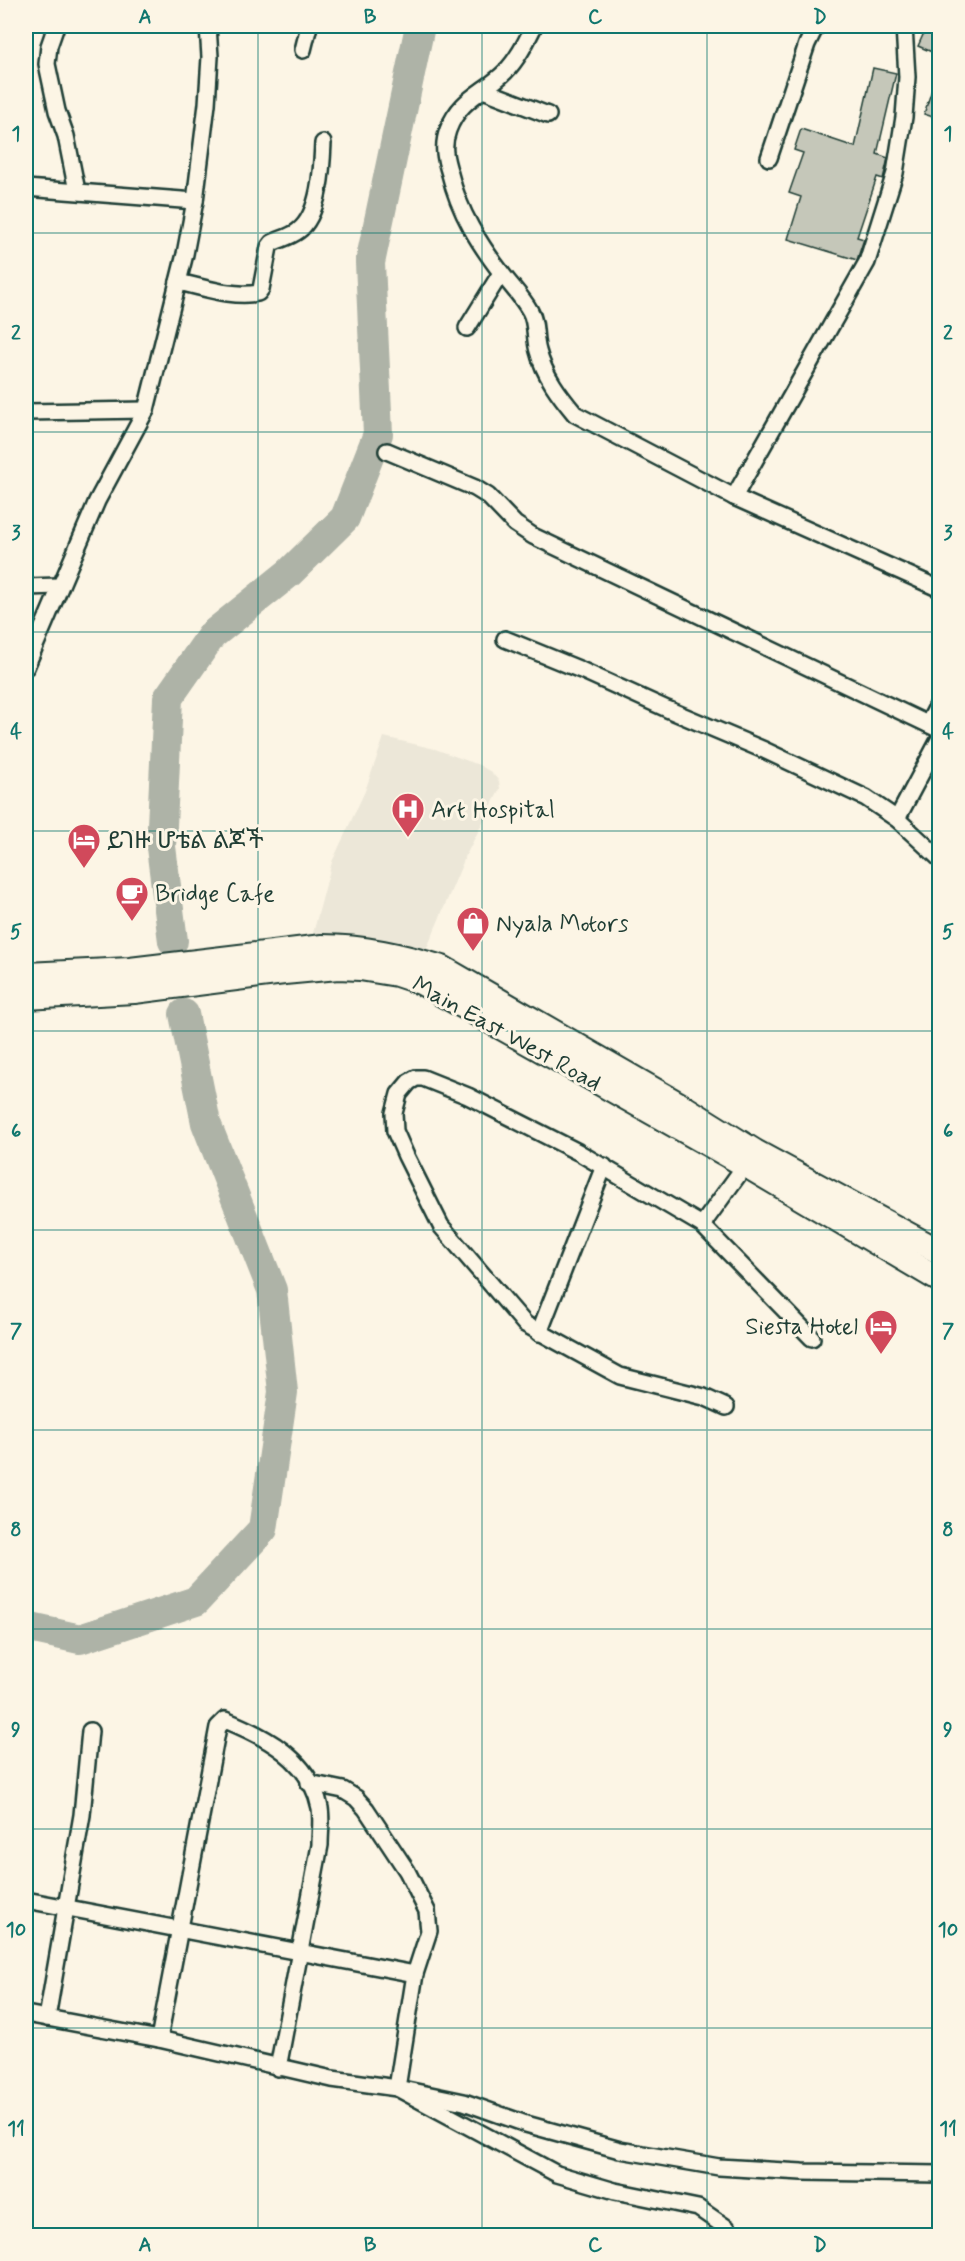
<svg xmlns="http://www.w3.org/2000/svg" width="965" height="2261" viewBox="0 0 965 2261" font-family="Mynerve,'Noto Sans Ethiopic',sans-serif">
<style>
.built{fill:#ece7d8}
.lines{fill:none;stroke-linecap:round;stroke-linejoin:round}
.river{stroke:#aeb3a7;stroke-width:30}
.building{fill:#c5c7b9;stroke:#1f3d34;stroke-width:1.5}
.street-casing{stroke:#1f3d34;stroke-width:20}
.primary-casing{stroke:#1f3d34;stroke-width:28}
.street{stroke:#fcf5e5;stroke-width:15}
.primary{stroke:#fcf5e5;stroke-width:24}
.grid{fill:none;stroke:#0f766e;stroke-width:1.5;stroke-opacity:0.55}
.labels{text-anchor:middle;stroke-width:6;stroke-linejoin:round;paint-order:stroke}
.poi-label{font-size:24px;fill:#1f3d34;stroke:#fcf5e5;text-anchor:start}
.street-label{font-size:24px;fill:#1f3d34;stroke:#fcf5e5}
.neatline{fill:none;stroke:#0f766e;stroke-width:2}
.grid-label{font-size:20px;text-anchor:middle;font-weight:bold;fill:#0f766e}
</style>
<rect width="100%" height="100%" fill="#fcf5e5"/>
<filter id="ink" filterUnits="userSpaceOnUse"><feTurbulence type="fractalNoise" baseFrequency=".0167" numOctaves="2"/><feDisplacementMap in="SourceGraphic" scale="12" xChannelSelector="R" yChannelSelector="G"/><feConvolveMatrix kernelMatrix="1 2 1 2 8 2 1 2 1" color-interpolation-filters="sRGB"/></filter>
<g filter="url(#ink)">
<polygon class="built" points="384,737 435,749 479,765 491,772 499,781 500,789 466,855 424,955 311,941 332,862 365,791"/>
<g class="lines">
<g class="river">
<polyline points="173,941 161,847 168,698 212,635 289,573 345,518 378,434 370,263 420,26"/>
<polyline points="26,1627 80,1639 196,1601 263,1529 283,1392 272,1290 206,1123 184,1014"/>
</g>
</g>
<g class="building">
<polygon points="927,26 939,26 939,55 918,46"/>
<polygon points="873,68 896,73 877,154 888,158 885,171 883,179 877,177 857,237 864,239 857,260 788,239 801,197 789,193 803,153 794,150 801,129 855,147"/>
<polygon points="937,74 939,74 939,119 924,114"/>
</g>
<g class="lines">
<defs>
<g id="street">
<polyline points="56,26 49,46 47,64 57,111 66,136 77,191"/>
<path d="M534,26C526,42 518,59 505,72C484,93 460,98 448,130C442,146 445,158 450,174C459,212 479,244 503,275C512,287 523,298 530,311C537,323 534,338 538,351C544,375 560,396 575,414L734,497L940,589"/>
<polyline points="303,50 309,26"/>
<polyline points="483,90 548,115"/>
<polyline points="769,158 807,44 816,26"/>
<polyline points="26,188 195,201"/>
<path d="M178,282C203,287 232,298 258,293L261,289L269,247L272,243C280,239 290,237 298,231C320,215 322,167 323,143"/>
<polyline points="467,328 501,273"/>
<polyline points="26,412 146,410"/>
<polyline points="387,451 475,488 488,496 515,524 533,536 940,730"/>
<polyline points="734,497 867,262 895,173 904,117 907,77 904,26"/>
<polyline points="26,587 59,586"/>
<polyline points="505,639 581,670 667,709 764,750 866,798 897,819 940,859"/>
<polyline points="26,667 97,501 146,410 185,254 195,201 207,104 210,57 208,26"/>
<polyline points="928,724 940,701"/>
<polyline points="897,819 940,738"/>
<polyline points="702,1225 749,1160"/>
<polyline points="539,1333 604,1166"/>
<polyline points="726,1407 704,1397 620,1376 525,1324 441,1226 406,1156 395,1131 394,1113 399,1094 409,1082 416,1078 423,1078 468,1096 578,1152 702,1225 812,1338"/>
<polyline points="309,1783 343,1790 356,1798 366,1809 407,1871 427,1911 429,1931 415,1974 397,2088 557,2174 615,2191 698,2208 727,2228 732,2236"/>
<polyline points="26,1900 415,1974"/>
<polyline points="26,2014 159,2039 332,2079 397,2088 464,2102 526,2124 620,2150 719,2167 802,2172 940,2174"/>
<polyline points="47,2018 82,1815 90,1731"/>
<path d="M159,2039L218,1727L225,1720C265,1736 311,1760 320,1808C322,1820 320,1833 320,1845L278,2068"/>
</g>
<g id="primary">
<path d="M26,975L130,970L322,947C364,947 402,956 442,968L683,1107L755,1152L940,1252"/>
<polyline points="26,997 134,991 284,972 338,967 360,968 397,974 421,982 746,1165 940,1280"/>
</g>
</defs>
<use href="#street" class="street-casing"/>
<use href="#primary" class="primary-casing"/>
<use href="#street" class="street"/>
<use href="#primary" class="primary"/>
</g>
</g>
<path class="grid" d="M258,26V2236M482,26V2236M707,26V2236M26,233H940M26,432H940M26,632H940M26,831H940M26,1031H940M26,1230H940M26,1430H940M26,1629H940M26,1829H940M26,2028H940"/>
<defs>
<symbol id="hospital-pin" viewBox="-11 -11 22 30"><path d="M0 17L-7.5 6A9.5 9.5 0 1 1 7.5 6Z" fill="#d1495b" stroke="#fcf5e5"/><path d="M-5-5h3v3.5h4V-5h3V5h-3V1.5h-4V5h-3Z" fill="#fff"/></symbol>
<symbol id="hotel-pin" viewBox="-11 -11 22 30"><path d="M0 17L-7.5 6A9.5 9.5 0 1 1 7.5 6Z" fill="#d1495b" stroke="#fcf5e5"/><path d="M-6-4.5h1.5V1H6V5H4.5V3h-9V5H-6ZM-4 0a1.8 1.8 0 1 1 3.6 0ZM.5 0V-2.5h3Q6-2.5 6 0Z" fill="#fff"/></symbol>
<symbol id="cafe-pin" viewBox="-11 -11 22 30"><path d="M0 17L-7.5 6A9.5 9.5 0 1 1 7.5 6Z" fill="#d1495b" stroke="#fcf5e5"/><path d="M-5.5-4.5H6V0H3Q3 3.5 0 3.5H-2.5Q-5.5 3.5-5.5 0ZM3-3.2v2h1.7v-2ZM-6 4.5H4V6H-6Z" fill="#fff"/></symbol>
<symbol id="shop-pin" viewBox="-11 -11 22 30"><path d="M0 17L-7.5 6A9.5 9.5 0 1 1 7.5 6Z" fill="#d1495b" stroke="#fcf5e5"/><path d="M-5-2.5h2.3a2.7 3.5 0 0 1 5.4 0H5L5.5 6h-11ZM-1.5-2.5h3a1.5 2.3 0 0 0-3 0Z" fill="#fff"/></symbol>
</defs>
<g fill-rule="evenodd">
<use href="#hospital-pin" x="389" y="790" width="38" height="52"/>
<use href="#hotel-pin" x="65" y="821" width="38" height="52"/>
<use href="#cafe-pin" x="113" y="874" width="38" height="52"/>
<use href="#shop-pin" x="454" y="904" width="38" height="52"/>
<use href="#hotel-pin" x="862" y="1307" width="38" height="52"/>
</g>
<g class="labels">
<g class="poi-label">
<text x="431" y="817">Art Hospital</text>
<text x="107" y="848">ይገዙ ሆቴል ልጆች</text>
<text x="155" y="901">Bridge Cafe</text>
<text x="496" y="931">Nyala Motors</text>
<text x="858" y="1334" text-anchor="end">Siesta Hotel</text>
</g>
<g class="street-label">
<text transform="translate(507 1033) rotate(29)" y="8">Main East West Road</text>
</g>
</g>
<rect width="965" height="2261" fill="none" stroke="#fcf5e5" stroke-width="66"/>
<rect x="33" y="33" width="899" height="2195" class="neatline"/>
<g class="grid-label">
<text x="145" y="23">A</text>
<text x="370" y="23">B</text>
<text x="595" y="23">C</text>
<text x="820" y="23">D</text>
<text x="16" y="140">1</text>
<text x="948" y="140">1</text>
<text x="16" y="339">2</text>
<text x="948" y="339">2</text>
<text x="16" y="539">3</text>
<text x="948" y="539">3</text>
<text x="16" y="738">4</text>
<text x="948" y="738">4</text>
<text x="16" y="938">5</text>
<text x="948" y="938">5</text>
<text x="16" y="1137">6</text>
<text x="948" y="1137">6</text>
<text x="16" y="1337">7</text>
<text x="948" y="1337">7</text>
<text x="16" y="1536">8</text>
<text x="948" y="1536">8</text>
<text x="16" y="1736">9</text>
<text x="948" y="1736">9</text>
<text x="16" y="1936">10</text>
<text x="948" y="1936">10</text>
<text x="16" y="2135">11</text>
<text x="948" y="2135">11</text>
<text x="145" y="2251">A</text>
<text x="370" y="2251">B</text>
<text x="595" y="2251">C</text>
<text x="820" y="2251">D</text>
</g>
</svg>
